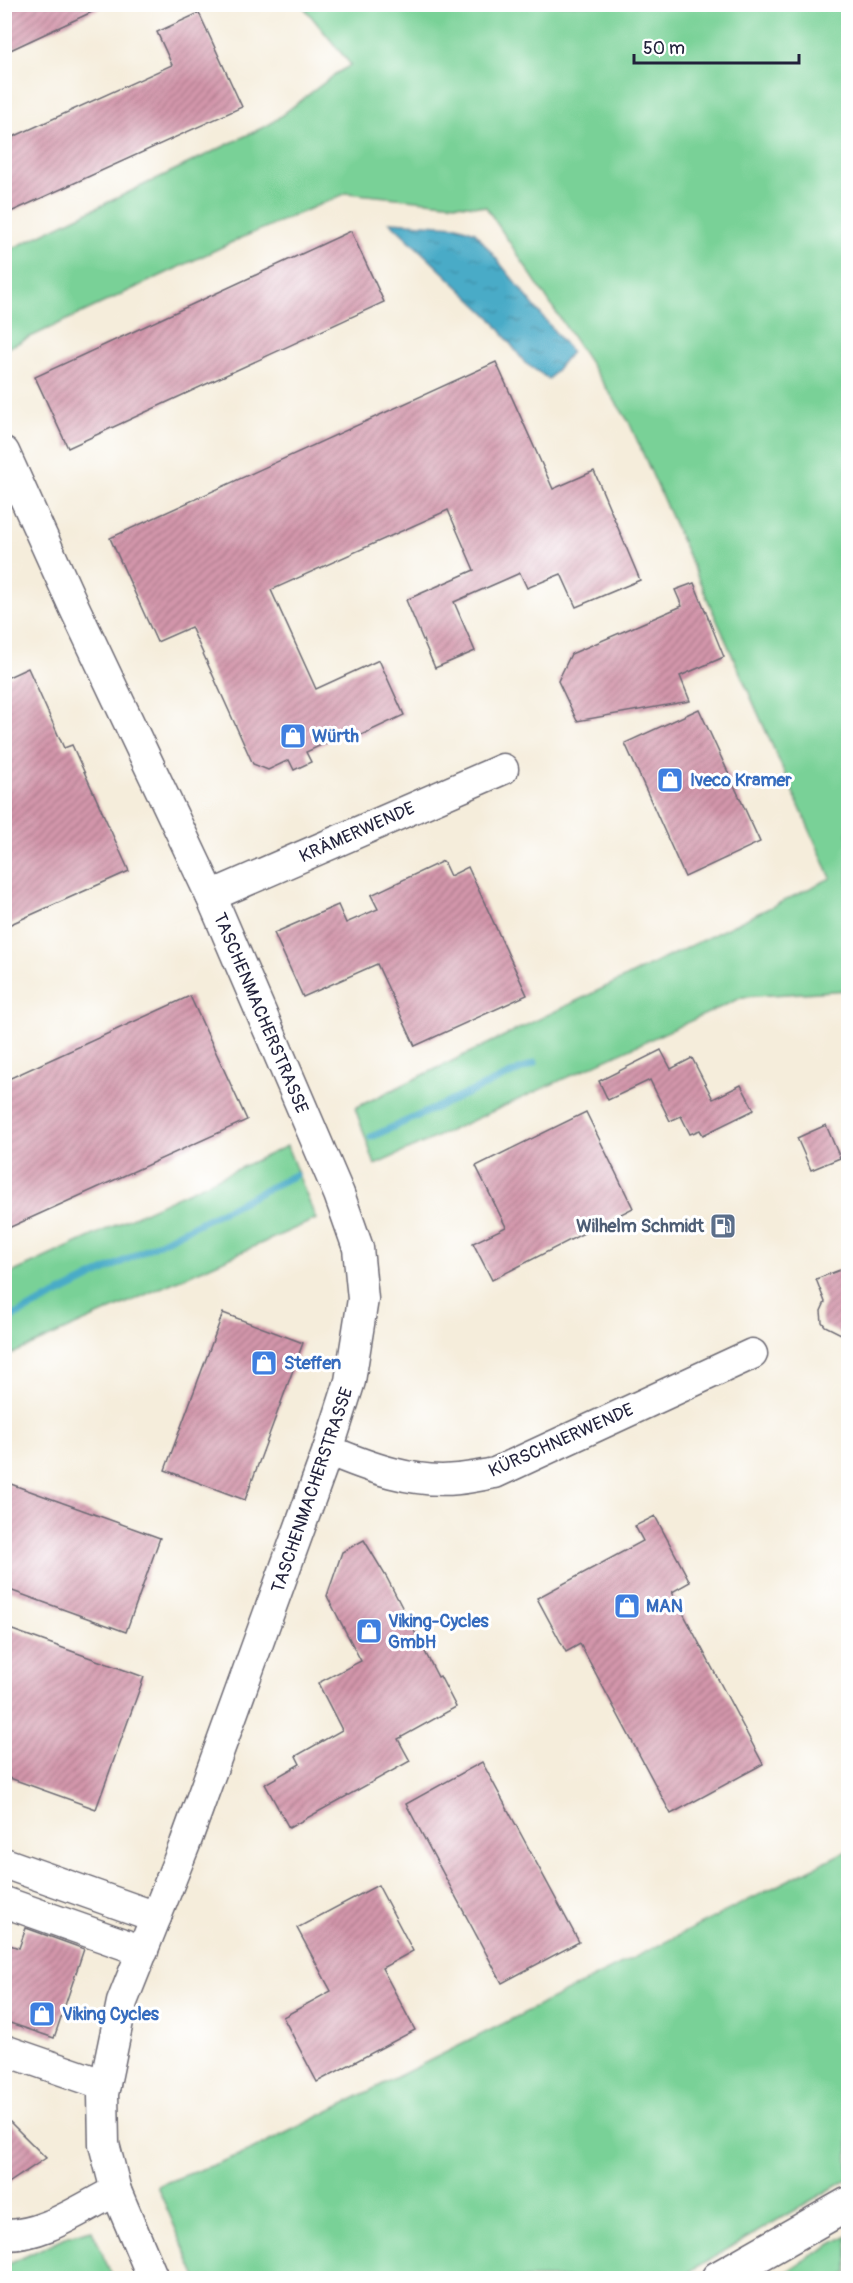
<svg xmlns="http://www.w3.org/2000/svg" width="853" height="2283" viewBox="0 0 853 2283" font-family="Pangolin,sans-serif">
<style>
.grass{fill:#79d197;stroke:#4e7a69;stroke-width:1.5}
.water{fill:url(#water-ripples);stroke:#356681;stroke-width:1.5}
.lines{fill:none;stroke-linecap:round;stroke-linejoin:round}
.stream{stroke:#48abc7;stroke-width:7}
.building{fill:url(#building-hatch)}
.minor-casing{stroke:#6c6973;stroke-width:33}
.major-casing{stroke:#6c6973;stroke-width:36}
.minor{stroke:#fff;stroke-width:30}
.major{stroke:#fff;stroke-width:33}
.labels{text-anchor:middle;stroke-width:6;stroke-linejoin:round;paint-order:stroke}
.shop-label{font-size:18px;font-weight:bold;fill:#366cbe;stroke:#fff;text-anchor:start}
.street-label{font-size:18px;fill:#22223b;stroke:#fff}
.service-label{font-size:18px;font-weight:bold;fill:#4e5e75;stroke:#fff;text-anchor:end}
</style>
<defs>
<pattern id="water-ripples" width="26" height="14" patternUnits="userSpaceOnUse" patternTransform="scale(1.5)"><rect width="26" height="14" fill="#48abc7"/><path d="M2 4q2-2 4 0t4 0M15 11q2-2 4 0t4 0" fill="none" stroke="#3c8ba3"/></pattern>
<pattern id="building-hatch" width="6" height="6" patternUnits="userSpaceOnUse" patternTransform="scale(1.5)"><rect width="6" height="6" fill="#d396ab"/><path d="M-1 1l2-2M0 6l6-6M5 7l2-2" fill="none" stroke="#ab7a8c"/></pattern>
</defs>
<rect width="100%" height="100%" fill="#fff"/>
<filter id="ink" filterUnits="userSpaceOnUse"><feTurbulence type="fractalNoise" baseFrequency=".0167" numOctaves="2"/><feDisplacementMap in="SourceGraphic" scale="12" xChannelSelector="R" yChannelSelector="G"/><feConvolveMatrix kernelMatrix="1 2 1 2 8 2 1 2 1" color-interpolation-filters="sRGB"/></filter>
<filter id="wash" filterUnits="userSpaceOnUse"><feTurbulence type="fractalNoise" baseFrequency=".008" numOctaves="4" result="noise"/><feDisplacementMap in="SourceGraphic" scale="24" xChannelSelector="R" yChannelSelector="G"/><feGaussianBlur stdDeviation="1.35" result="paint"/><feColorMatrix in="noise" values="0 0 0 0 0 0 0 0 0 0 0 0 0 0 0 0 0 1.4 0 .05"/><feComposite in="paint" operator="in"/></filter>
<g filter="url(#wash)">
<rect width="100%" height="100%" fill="#f5eddb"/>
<g class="grass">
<polygon points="302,5 848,5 848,990 743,997 375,1165 355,1108 831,878 629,422 486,207 347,193 241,238 5,349 5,252 270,124 337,73 351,65"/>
<polygon points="287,1146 316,1219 5,1357 5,1276"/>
<polygon points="848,1850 848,2179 678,2278 197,2278 157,2186 250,2151"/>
<polygon points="92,2230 113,2278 5,2278 5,2266 68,2236"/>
<polygon points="848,2235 848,2273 839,2278 777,2278 806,2259"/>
</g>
<polygon class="water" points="390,222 457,226 475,232 571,352 549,379 525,363 491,318"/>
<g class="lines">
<g class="stream">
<polyline points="371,1137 535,1063"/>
<polyline points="4,1321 295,1175"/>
</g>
</g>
<g id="blocks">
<g class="building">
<polygon points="4,4 109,4 4,53"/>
<polygon points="199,13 242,107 4,215 4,141 172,65 157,32"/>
<polygon points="351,231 384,302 68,448 35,377"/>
<polygon points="496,362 553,489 594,471 640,580 576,607 561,574 527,588 520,573 454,602 475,651 435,668 406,600 474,570 448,510 271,590 316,689 379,660 404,715 357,737 354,730 306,752 311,762 294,770 289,760 268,770 253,764 191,627 157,642 110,538"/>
<polygon points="694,583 724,657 680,676 690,701 577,721 558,681 571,654 682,606 675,590"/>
<polygon points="28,668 64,748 72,745 129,871 4,927 4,679"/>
<polygon points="699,709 760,842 685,877 625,743"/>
<polygon points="443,861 450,876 468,867 527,995 415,1046 377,964 303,997 274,933 338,905 346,923 378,909 371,895"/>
<polygon points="190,996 247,1120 4,1230 4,1081"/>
<polygon points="661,1050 671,1069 692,1058 713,1099 741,1085 754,1110 703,1135 700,1130 690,1134 681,1116 670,1121 650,1080 608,1100 599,1081"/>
<polygon points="586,1112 633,1208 492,1280 473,1243 506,1227 476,1166"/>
<polygon points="826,1125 840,1158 811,1170 797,1138"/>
<polygon points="840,1270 842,1275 849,1272 849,1338 825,1326 822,1322 821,1311 825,1302 816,1279"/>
<polygon points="223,1313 303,1343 245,1500 165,1470"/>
<polygon points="8,1483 160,1538 126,1632 4,1588 4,1493"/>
<polygon points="655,1516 690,1582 672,1592 763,1764 671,1814 580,1644 566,1652 537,1598 643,1541 635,1526"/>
<polygon points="364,1540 387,1578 438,1677 440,1676 456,1707 398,1739 410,1761 289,1828 265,1784 300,1764 296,1756 342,1730 318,1683 361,1661 327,1596 342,1552"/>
<polygon points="4,1627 144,1677 96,1809 4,1776"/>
<polygon points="482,1762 579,1942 502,1983 406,1804"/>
<polygon points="378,1885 413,1951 382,1968 415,2030 317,2082 283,2017 331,1991 297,1928"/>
<polygon points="26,1928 84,1949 54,2038 4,2021 4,1943 19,1948"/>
<polygon points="4,2116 46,2158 4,2186"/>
</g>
</g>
</g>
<g filter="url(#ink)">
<use href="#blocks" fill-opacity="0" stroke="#6c6973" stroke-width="1.5"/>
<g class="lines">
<defs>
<g id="minor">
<polyline points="4,452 75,609 211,896 339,1194 358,1248 363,1299 350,1381 328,1450 185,1844 122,2002 103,2094 104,2144 116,2191 153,2278"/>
<polyline points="211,896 503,769"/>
<path d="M328,1450C368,1467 414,1484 458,1479C470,1478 483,1475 495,1473L752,1354"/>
<polyline points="4,1863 156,1917"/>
<polyline points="4,1902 143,1951"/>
<polyline points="4,2050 105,2085"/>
<path d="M4,2235C44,2236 81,2208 116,2191"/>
</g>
<polyline id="major" points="718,2278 848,2204"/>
</defs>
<use href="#minor" class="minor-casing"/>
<use href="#major" class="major-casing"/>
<use href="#minor" class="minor"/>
<use href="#major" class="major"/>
</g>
</g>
<defs>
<symbol id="shop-square" viewBox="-11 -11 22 22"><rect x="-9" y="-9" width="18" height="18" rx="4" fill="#3f7fe0" stroke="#fff"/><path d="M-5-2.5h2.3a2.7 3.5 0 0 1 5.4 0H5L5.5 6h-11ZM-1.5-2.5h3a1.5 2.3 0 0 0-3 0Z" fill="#fff"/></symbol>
<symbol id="fuel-square" viewBox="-11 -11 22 22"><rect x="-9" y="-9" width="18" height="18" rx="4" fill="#5c6f8a" stroke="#fff"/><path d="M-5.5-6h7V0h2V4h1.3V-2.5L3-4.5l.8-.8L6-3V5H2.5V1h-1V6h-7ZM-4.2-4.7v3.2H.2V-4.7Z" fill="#fff"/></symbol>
</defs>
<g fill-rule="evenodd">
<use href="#shop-square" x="278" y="721" width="30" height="30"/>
<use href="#shop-square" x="655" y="765" width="30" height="30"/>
<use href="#fuel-square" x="708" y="1211" width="30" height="30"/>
<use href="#shop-square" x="249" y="1348" width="30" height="30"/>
<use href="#shop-square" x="612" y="1591" width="30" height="30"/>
<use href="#shop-square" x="354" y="1616" width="30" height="30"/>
<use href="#shop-square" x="27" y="1999" width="30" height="30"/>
</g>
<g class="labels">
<g class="shop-label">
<text x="312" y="742">Würth</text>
<text x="690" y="786">Iveco Kramer</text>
<text x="284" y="1369">Steffen</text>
<text x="646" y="1612">MAN</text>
<text x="388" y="1627">Viking-Cycles<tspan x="388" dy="21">GmbH</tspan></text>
<text x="62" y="2020">Viking Cycles</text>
</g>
<g class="street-label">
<text transform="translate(357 832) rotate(-24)" y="6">KRÄMERWENDE</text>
<text transform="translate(261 1013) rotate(67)" y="6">TASCHENMACHERSTRASSE</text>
<text transform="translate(561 1440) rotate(-24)" y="6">KÜRSCHNERWENDE</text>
<text transform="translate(312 1490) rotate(-71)" y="6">TASCHENMACHERSTRASSE</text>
</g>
<g class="service-label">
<text x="704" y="1232">Wilhelm Schmidt</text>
</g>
</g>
<rect width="853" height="2283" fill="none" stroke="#fff" stroke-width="24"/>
<path d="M634 54v9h165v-9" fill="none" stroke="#22223b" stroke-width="3"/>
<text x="643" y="54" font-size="18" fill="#22223b" stroke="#ffffff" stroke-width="4.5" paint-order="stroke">50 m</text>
</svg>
